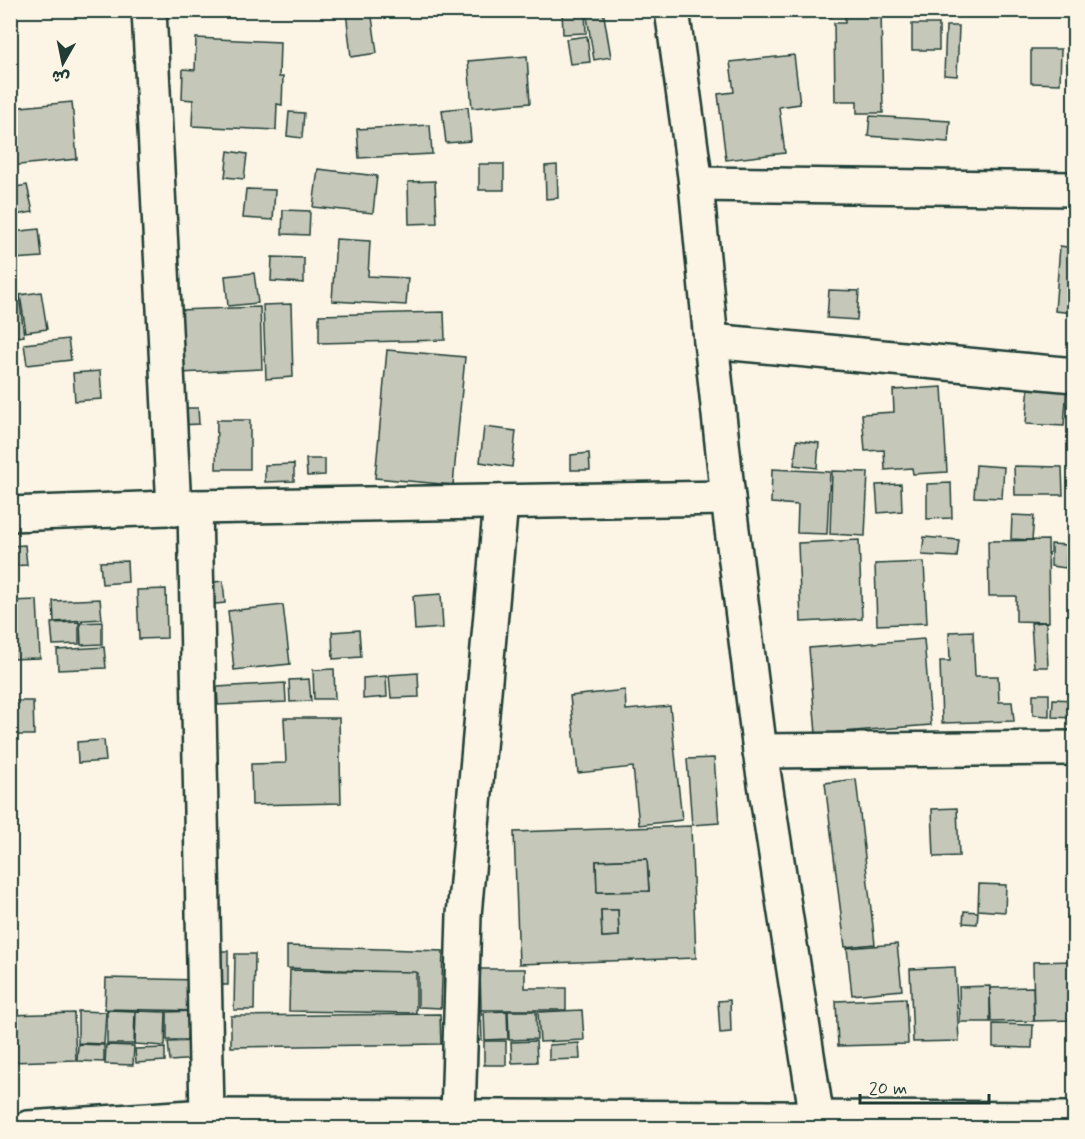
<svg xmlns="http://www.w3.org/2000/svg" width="1085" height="1139" viewBox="0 0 1085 1139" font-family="Mynerve,'Playpen Sans Arabic',sans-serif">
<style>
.building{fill:#c5c7b9;stroke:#1f3d34;stroke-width:1.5;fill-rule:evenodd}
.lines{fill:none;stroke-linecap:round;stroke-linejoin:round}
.minor-casing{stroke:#1f3d34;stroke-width:38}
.tertiary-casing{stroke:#1f3d34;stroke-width:38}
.minor{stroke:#fcf5e5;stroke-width:33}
.tertiary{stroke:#fcf5e5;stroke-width:33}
</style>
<rect width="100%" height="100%" fill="#fcf5e5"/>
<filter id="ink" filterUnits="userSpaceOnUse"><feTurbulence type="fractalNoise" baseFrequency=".0167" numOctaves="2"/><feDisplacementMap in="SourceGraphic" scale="12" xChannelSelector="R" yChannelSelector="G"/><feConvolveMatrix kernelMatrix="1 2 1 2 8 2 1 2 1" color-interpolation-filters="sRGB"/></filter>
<g filter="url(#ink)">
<g class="building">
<polygon points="371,10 377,53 351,57 346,11"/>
<polygon points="586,10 603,10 611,57 594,60"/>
<polygon points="791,10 832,10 832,17 792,18"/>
<polygon points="845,10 881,10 883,113 857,113 857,101 835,101 834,23 845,23"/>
<polygon points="938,10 956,10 956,16 937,14"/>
<polygon points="562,11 585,11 586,33 563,34"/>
<rect x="912" y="24" width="27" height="26"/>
<polygon points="946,26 959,26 957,76 944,75"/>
<polygon points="587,36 590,62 570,64 566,39"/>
<polygon points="196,38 280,42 279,77 283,77 282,105 277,104 276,130 192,126 193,100 182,99 183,69 195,70"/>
<polygon points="1031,49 1061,49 1060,84 1031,83"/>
<polygon points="794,55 800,104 779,107 785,153 726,160 718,94 734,92 730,62"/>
<polygon points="527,56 530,103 472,108 468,61"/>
<polygon points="72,102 77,159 10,166 10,108"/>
<polygon points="468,107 471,141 446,143 442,110"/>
<polygon points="289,112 304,113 302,138 287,136"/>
<polygon points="870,116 950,121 948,142 868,136"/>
<polygon points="430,125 432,154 359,158 357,129"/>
<polygon points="228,151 247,154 244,179 225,177"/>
<rect x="479" y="164" width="25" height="26"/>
<polygon points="557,165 558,198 546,199 545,166"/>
<polygon points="318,169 377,176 373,213 313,207"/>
<polygon points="435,181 437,223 409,224 408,182"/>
<polygon points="27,185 33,212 10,216 10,188"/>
<polygon points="246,189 275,190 273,220 243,218"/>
<polygon points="283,210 310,211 309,235 282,234"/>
<polygon points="39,229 42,257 14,259 12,232"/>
<polygon points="336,239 370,241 368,276 408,278 406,305 332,301"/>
<polygon points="1060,246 1074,248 1074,313 1055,311"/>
<polygon points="272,257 304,258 304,283 271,281"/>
<polygon points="15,262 24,336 10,338 10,263"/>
<polygon points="254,273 258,303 228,306 225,276"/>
<polygon points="829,290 859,291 857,320 827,318"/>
<polygon points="41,292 47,329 26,332 20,295"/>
<polygon points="291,304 293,377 266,379 263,305"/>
<polygon points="260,307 262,369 180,373 178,310"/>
<polygon points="444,312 445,340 319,343 319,315"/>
<polygon points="68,339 71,360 27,365 24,344"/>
<polygon points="387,350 465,357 453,485 375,478"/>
<polygon points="100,371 102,399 75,401 73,373"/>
<polygon points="1029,383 1067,386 1064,426 1026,424"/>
<polygon points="942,387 947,472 913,474 912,468 885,470 884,450 865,451 862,414 894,412 893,390"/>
<rect x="10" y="395" width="5" height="37"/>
<polygon points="179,408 198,408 199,424 180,425"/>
<polygon points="217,420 250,420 250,469 216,469"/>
<polygon points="484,427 516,431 512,467 480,462"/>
<polygon points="797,440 819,443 817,468 794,465"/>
<polygon points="589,453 590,470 571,470 571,455"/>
<polygon points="306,459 325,459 325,475 307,476"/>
<polygon points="294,464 294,481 265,482 265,465"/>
<polygon points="976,465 1004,467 1002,498 974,497"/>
<polygon points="1014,466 1062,467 1063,495 1015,495"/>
<polygon points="772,469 830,472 827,534 797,533 798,505 771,503"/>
<polygon points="832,471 868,472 865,536 830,534"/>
<polygon points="951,483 952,518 927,519 927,484"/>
<polygon points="901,484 902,511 878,513 876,485"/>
<polygon points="1012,515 1034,516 1032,540 1011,539"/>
<polygon points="924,537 959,540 957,557 922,555"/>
<polygon points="859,540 862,619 801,622 798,543"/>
<polygon points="1048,540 1049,622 1016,621 1016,596 989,596 988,541"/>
<polygon points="1051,544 1067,545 1066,568 1051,566"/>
<polygon points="1072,544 1074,544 1074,568 1071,568"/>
<polygon points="25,545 27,565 11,566 10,546"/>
<polygon points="127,561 128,582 102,584 100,562"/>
<polygon points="924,562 927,623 877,625 875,564"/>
<polygon points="223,581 225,603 206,605 204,583"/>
<polygon points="166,589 167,638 139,639 137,590"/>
<polygon points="441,594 443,628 415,630 413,596"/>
<polygon points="100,599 102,619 54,622 53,601"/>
<polygon points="37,600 40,658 10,659 10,601"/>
<polygon points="283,605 290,664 234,670 228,611"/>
<polygon points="79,622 79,644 53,645 51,623"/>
<polygon points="102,622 102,644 81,645 80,623"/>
<polygon points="1046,622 1048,667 1034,667 1031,623"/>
<polygon points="359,630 361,657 333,659 332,632"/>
<polygon points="973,631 975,676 998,676 999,702 1012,702 1014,721 942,723 940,661 950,661 949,632"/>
<polygon points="924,639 931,725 816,734 809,648"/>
<polygon points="104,647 106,668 58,670 57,650"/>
<polygon points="334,669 335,699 314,699 313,670"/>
<polygon points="418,673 419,697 391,698 389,675"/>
<polygon points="386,676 387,697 363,699 363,678"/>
<polygon points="309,679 311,701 290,702 289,680"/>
<polygon points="285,683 286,702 218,705 217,687"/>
<polygon points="625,690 626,710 670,706 682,820 639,825 633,767 578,773 570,696"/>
<polygon points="1033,694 1049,694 1049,716 1033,715"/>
<polygon points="1053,699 1073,700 1073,718 1052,717"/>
<polygon points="10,701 33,701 34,735 10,735"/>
<polygon points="284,718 339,718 341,803 252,805 251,764 286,763"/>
<polygon points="104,740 106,761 78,763 77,742"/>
<polygon points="714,758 719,823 692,825 687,759"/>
<polygon points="856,779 875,944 845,947 825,783"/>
<polygon points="957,808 959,856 934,857 932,809"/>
<path d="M691,826L696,958L519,964L514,832ZM647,859L649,891L597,892L596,861ZM601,910H618L619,936L602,937Z"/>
<polygon points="647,859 649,891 597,892 596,861"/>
<polygon points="979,884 1006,885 1005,912 978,910"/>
<polygon points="601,910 618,910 619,936 602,937"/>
<polygon points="964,911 978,912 977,924 963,923"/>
<polygon points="897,944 902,990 852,995 847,948"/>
<polygon points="287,946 443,951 441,1008 418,1007 418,973 287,968"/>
<rect x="208" y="951" width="20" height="34"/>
<polygon points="235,954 255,954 254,1010 234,1010"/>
<polygon points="1074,961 1074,1020 1034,1021 1033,962"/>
<polygon points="955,967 959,1041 913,1042 910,969"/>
<polygon points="480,969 525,969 525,988 566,988 566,1010 481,1010"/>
<polygon points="290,970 416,972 416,1013 289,1011"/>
<polygon points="106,978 200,980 200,1011 105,1009"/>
<polygon points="990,986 990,1022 960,1022 959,987"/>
<polygon points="1033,987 1034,1021 991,1022 990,988"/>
<polygon points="906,998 908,1044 838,1046 836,1001"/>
<polygon points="730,1000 731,1032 720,1033 718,1001"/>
<polygon points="107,1010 135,1011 134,1044 107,1044"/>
<polygon points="481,1010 482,1040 468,1040 467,1011"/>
<polygon points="582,1010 584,1040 540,1042 538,1012"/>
<polygon points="78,1011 106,1012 104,1044 78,1043"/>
<polygon points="136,1011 166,1012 165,1046 135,1044"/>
<polygon points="195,1011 195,1032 187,1031 187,1040 167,1040 167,1012"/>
<polygon points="507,1011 508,1039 485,1040 484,1012"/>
<polygon points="508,1011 536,1011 537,1039 509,1040"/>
<polygon points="74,1013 76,1060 10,1062 10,1015"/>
<polygon points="440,1014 441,1044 231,1047 231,1016"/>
<polygon points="993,1024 1033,1025 1032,1048 993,1047"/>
<polygon points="197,1041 198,1059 170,1061 168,1042"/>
<rect x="484" y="1041" width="22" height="24"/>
<polygon points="536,1041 537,1062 512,1063 511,1042"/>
<polygon points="579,1043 580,1059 549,1060 549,1045"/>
<polygon points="78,1044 104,1045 104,1062 77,1061"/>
<polygon points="106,1045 134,1046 133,1065 105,1064"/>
<polygon points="165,1048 165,1061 136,1063 135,1049"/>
</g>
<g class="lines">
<defs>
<g id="minor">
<polyline points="149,10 174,509"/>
<polyline points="672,10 696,184 711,341 728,498 760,751 817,1119"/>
<polyline points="696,184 1074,189"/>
<polyline points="711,341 1074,375"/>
<polyline points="195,507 207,1116"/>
<polyline points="10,514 195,507 728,498"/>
<polyline points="760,751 1074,748"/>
<polyline points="458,1116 464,915 501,502"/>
</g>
<polyline id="tertiary" points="28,1128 207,1116 1074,1119"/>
</defs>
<use href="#minor" class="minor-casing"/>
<use href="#tertiary" class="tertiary-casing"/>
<use href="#minor" class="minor"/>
<use href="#tertiary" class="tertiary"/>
</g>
</g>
<rect width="1085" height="1139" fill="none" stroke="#fcf5e5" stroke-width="36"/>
<rect x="18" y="18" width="1049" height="1103" fill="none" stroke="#1f3d34" stroke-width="2" filter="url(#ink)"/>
<g transform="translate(63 63) rotate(189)" stroke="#fcf5e5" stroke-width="4.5" paint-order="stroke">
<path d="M0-4.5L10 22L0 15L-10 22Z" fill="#1f3d34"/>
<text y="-9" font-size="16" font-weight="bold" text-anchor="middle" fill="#1f3d34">ش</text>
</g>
<path d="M860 1094v9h129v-9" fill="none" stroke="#1f3d34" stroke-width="3"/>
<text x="869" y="1094" font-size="18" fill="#1f3d34" stroke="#fcf5e5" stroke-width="4.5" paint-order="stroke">20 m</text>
</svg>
